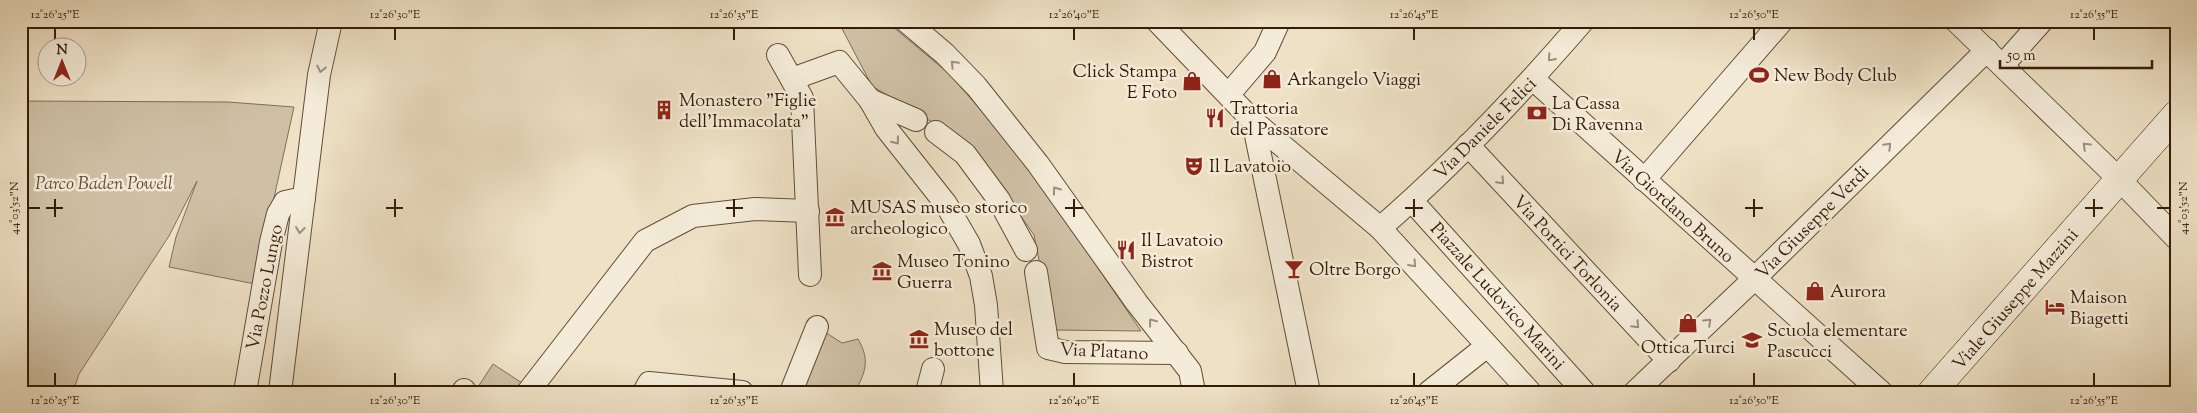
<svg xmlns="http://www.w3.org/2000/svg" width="2197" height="413" viewBox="0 0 2197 413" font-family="'Sorts Mill Goudy',serif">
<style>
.green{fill:#cfc0a5;stroke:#826e56}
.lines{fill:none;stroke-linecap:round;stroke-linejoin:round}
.minor-casing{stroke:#634d37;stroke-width:24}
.secondary-casing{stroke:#351c08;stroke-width:29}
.minor{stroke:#f4ecd9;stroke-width:22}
.secondary{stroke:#f4ecd9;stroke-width:28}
.oneway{stroke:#9e8e7b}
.ticks{fill:none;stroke:#351c08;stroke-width:2}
.labels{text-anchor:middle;stroke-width:5;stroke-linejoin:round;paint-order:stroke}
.poi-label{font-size:18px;fill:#351c08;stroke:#f4ecd9;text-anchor:start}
.street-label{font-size:18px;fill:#351c08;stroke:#f4ecd9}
.park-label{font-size:18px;font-style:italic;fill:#634d37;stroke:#f4ecd9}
.neatline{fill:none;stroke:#351c08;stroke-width:2}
.ticks-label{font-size:12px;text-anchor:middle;fill:#351c08}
</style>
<rect width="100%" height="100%" fill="#eee1c5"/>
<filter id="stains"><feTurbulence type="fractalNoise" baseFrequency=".004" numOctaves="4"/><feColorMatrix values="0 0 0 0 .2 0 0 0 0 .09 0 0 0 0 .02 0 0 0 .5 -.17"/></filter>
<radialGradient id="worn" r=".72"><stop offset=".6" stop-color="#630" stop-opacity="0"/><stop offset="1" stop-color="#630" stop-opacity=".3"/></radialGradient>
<g class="green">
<polygon points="838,21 886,21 947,72 1018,151 1141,331 1053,330 1034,235 972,146 872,86"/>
<polygon points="21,101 228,102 294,107 255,284 169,267 176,237 197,181 169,236 79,374 73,392 21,392"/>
<path d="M817,327L842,343L858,339C870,360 866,371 855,392H790Z"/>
<polygon points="493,364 525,385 521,392 476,390"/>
</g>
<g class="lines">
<defs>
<g id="minor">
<polyline points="906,21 945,54 976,86 1038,164 1137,303 1190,371 1194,392"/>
<polyline points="1157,21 1253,121 1380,228 1530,392"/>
<polyline points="1956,21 2120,180 2176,238"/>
<polyline points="778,55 802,98 810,275"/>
<polyline points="2003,65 2042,21"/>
<polyline points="792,79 839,62 870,100 886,128 946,204 969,244 981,276 986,305 992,392"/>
<polyline points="1533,79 1881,392"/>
<polyline points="1229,94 1265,52 1279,21"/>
<polyline points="870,100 916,120"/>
<polyline points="1253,121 1309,392"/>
<polyline points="936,132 965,154 999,200 1026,250"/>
<polyline points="1468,145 1669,361"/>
<polyline points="1644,180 1782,21"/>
<polyline points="1412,201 1584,392"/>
<path d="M1380,228C1453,165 1520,94 1583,21"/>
<polyline points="1036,272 1048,348 1065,352 1177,353"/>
<polyline points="245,392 271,242 278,214 285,202 304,198"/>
<polyline points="280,392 319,75 331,21"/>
<polyline points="464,392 464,390"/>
<polyline points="528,392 645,241 693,216 755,209 808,211"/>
<polyline points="644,392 649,383 742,392"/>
<polyline points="791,392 817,327"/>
<polyline points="927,392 933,369"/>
<polyline points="1429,392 1487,346"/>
<polyline points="1635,392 1754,279 1987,50"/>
</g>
<polyline id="secondary" points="1932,392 2176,115"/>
</defs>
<use href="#minor" class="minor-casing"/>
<use href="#secondary" class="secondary-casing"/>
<use href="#minor" class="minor"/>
<use href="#secondary" class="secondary"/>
</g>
<defs><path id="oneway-chevron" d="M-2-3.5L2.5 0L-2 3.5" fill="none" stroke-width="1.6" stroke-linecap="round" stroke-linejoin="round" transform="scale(1.25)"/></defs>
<g class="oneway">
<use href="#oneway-chevron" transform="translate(1551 58) rotate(131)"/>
<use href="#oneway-chevron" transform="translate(954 64) rotate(-134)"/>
<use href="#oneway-chevron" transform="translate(321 69) rotate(102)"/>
<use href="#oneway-chevron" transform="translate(896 141) rotate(52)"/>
<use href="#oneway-chevron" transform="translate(1888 146) rotate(-45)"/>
<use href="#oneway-chevron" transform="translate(2086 146) rotate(-136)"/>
<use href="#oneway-chevron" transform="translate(1501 181) rotate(47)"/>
<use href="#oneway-chevron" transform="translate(1056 190) rotate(-126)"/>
<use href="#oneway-chevron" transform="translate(300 230) rotate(97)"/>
<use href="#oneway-chevron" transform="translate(1413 264) rotate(48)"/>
<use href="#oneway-chevron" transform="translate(1152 322) rotate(-128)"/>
<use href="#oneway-chevron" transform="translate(1708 322) rotate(-44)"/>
<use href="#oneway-chevron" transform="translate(1636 325) rotate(47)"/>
</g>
<path class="ticks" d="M55,28V40M395,28V40M734,28V40M1074,28V40M1414,28V40M1754,28V40M2094,28V40M55,199V217M395,199V217M734,199V217M1074,199V217M1414,199V217M1754,199V217M2094,199V217M28,208H40M46,208H63M386,208H403M726,208H743M1065,208H1083M1405,208H1423M1745,208H1763M2085,208H2103M2157,208H2170M55,373V386M395,373V386M734,373V386M1074,373V386M1414,373V386M1754,373V386M2094,373V386"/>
<defs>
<symbol id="stadium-bare" viewBox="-9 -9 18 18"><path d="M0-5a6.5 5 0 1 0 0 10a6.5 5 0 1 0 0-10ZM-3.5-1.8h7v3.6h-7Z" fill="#8f2418" stroke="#f4ecd9" stroke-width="2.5" paint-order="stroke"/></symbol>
<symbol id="shop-bare" viewBox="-9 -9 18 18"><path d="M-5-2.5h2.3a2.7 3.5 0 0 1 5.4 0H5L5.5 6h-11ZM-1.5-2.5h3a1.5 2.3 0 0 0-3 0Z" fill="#8f2418" stroke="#f4ecd9" stroke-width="2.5" paint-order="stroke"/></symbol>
<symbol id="building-bare" viewBox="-9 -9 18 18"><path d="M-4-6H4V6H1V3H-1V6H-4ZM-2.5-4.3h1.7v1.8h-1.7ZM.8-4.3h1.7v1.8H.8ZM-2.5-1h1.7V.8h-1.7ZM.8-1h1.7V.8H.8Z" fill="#8f2418" stroke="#f4ecd9" stroke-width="2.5" paint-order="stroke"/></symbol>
<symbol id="bank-bare" viewBox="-9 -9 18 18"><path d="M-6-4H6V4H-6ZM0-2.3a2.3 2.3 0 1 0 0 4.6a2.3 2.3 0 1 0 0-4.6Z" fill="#8f2418" stroke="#f4ecd9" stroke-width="2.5" paint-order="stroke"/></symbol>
<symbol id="restaurant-bare" viewBox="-9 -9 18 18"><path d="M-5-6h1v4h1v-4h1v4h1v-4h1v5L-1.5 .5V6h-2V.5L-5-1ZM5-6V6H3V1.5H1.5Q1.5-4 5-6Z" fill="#8f2418" stroke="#f4ecd9" stroke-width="2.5" paint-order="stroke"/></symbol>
<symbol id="theatre-bare" viewBox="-9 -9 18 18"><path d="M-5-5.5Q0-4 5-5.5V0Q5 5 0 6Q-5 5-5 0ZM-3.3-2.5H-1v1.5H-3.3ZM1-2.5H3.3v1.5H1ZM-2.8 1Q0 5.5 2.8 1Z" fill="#8f2418" stroke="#f4ecd9" stroke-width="2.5" paint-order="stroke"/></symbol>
<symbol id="museum-bare" viewBox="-9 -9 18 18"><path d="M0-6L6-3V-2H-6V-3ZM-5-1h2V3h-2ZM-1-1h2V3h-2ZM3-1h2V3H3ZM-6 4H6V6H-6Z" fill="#8f2418" stroke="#f4ecd9" stroke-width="2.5" paint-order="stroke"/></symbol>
<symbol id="bar-bare" viewBox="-9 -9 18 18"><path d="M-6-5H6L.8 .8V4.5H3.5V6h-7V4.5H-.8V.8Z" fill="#8f2418" stroke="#f4ecd9" stroke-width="2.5" paint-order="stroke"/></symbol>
<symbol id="hotel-bare" viewBox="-9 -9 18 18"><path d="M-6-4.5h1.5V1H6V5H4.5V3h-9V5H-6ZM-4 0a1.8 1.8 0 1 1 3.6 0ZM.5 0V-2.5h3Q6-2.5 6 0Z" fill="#8f2418" stroke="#f4ecd9" stroke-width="2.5" paint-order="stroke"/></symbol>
<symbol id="school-bare" viewBox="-9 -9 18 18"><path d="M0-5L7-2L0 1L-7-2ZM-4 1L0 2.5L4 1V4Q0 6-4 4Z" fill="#8f2418" stroke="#f4ecd9" stroke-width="2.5" paint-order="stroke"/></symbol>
</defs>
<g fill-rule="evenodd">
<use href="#stadium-bare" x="1745" y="61" width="28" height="28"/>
<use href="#shop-bare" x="1258" y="65" width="28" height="28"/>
<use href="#shop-bare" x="1178" y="67" width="28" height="28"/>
<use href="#building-bare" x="650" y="96" width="28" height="28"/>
<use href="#bank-bare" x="1523" y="99" width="28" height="28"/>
<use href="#restaurant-bare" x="1201" y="104" width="28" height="28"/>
<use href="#theatre-bare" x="1180" y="152" width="28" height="28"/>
<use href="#museum-bare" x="821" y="203" width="28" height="28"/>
<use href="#restaurant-bare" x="1112" y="236" width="28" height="28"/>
<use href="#bar-bare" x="1280" y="255" width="28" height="28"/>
<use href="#museum-bare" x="868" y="257" width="28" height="28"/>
<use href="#shop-bare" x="1801" y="277" width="28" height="28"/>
<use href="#hotel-bare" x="2041" y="293" width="28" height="28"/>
<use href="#shop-bare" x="1674" y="309" width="28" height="28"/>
<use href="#museum-bare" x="905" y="325" width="28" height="28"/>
<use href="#school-bare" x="1738" y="326" width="28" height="28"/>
</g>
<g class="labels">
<g class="poi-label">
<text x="1177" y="77" text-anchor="end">Click Stampa<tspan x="1177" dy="21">E Foto</tspan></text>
<text x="1774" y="81">New Body Club</text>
<text x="1287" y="85">Arkangelo Viaggi</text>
<text x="679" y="106">Monastero "Figlie<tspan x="679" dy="21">dell'Immacolata"</tspan></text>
<text x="1552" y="109">La Cassa<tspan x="1552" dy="21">Di Ravenna</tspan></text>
<text x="1230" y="114">Trattoria<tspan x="1230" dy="21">del Passatore</tspan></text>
<text x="1209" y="172">Il Lavatoio</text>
<text x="850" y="213">MUSAS museo storico<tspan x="850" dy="21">archeologico</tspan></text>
<text x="1141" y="246">Il Lavatoio<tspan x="1141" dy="21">Bistrot</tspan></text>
<text x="897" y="267">Museo Tonino<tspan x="897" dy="21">Guerra</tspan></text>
<text x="1309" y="275">Oltre Borgo</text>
<text x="1830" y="297">Aurora</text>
<text x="2070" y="303">Maison<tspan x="2070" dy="21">Biagetti</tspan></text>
<text x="934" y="335">Museo del<tspan x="934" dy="21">bottone</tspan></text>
<text x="1767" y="336">Scuola elementare<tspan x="1767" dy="21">Pascucci</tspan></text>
<text x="1688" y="353" text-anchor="middle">Ottica Turci</text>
</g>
<g class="street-label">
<text transform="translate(1485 128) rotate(-45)" y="6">Via Daniele Felici</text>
<text transform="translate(1673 206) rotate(42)" y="6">Via Giordano Bruno</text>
<text transform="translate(1812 222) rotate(-45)" y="6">Via Giuseppe Verdi</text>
<text transform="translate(1568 253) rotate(47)" y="6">Via Portici Torlonia</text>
<text transform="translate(264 287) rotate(-79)" y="6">Via Pozzo Lungo</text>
<text transform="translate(1498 296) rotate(48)" y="6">Piazzale Ludovico Marini</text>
<text transform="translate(2015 299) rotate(-49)" y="6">Viale Giuseppe Mazzini</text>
<text transform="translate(1104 351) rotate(3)" y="6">Via Platano</text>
</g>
<g class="park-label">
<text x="104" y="189">Parco Baden Powell</text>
</g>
</g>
<rect width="2197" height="413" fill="none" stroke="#eee1c5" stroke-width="55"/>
<g transform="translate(62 62)"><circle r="24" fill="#f4ecd9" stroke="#a89985"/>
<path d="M0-4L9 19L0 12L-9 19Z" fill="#8f2418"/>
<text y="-8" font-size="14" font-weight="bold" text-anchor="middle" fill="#351c08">N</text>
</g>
<path d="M2000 60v8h152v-8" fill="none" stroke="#351c08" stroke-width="2.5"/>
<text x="2007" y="60" font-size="15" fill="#351c08" stroke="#f4ecd9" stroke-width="4" paint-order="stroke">50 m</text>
<rect x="28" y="28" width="2142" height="358" class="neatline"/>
<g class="ticks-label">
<text x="55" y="18">12°26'25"E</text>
<text x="395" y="18">12°26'30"E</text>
<text x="734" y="18">12°26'35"E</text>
<text x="1074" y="18">12°26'40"E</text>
<text x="1414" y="18">12°26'45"E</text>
<text x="1754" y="18">12°26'50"E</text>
<text x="2094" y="18">12°26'55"E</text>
<text transform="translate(14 208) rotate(-90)" y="4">44°03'52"N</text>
<text transform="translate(2183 208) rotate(-90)" y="4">44°03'52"N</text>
<text x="55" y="404">12°26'25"E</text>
<text x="395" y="404">12°26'30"E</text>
<text x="734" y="404">12°26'35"E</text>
<text x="1074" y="404">12°26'40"E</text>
<text x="1414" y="404">12°26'45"E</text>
<text x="1754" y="404">12°26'50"E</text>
<text x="2094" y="404">12°26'55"E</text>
</g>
<rect width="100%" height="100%" filter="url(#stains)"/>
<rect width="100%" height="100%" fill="url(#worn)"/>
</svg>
